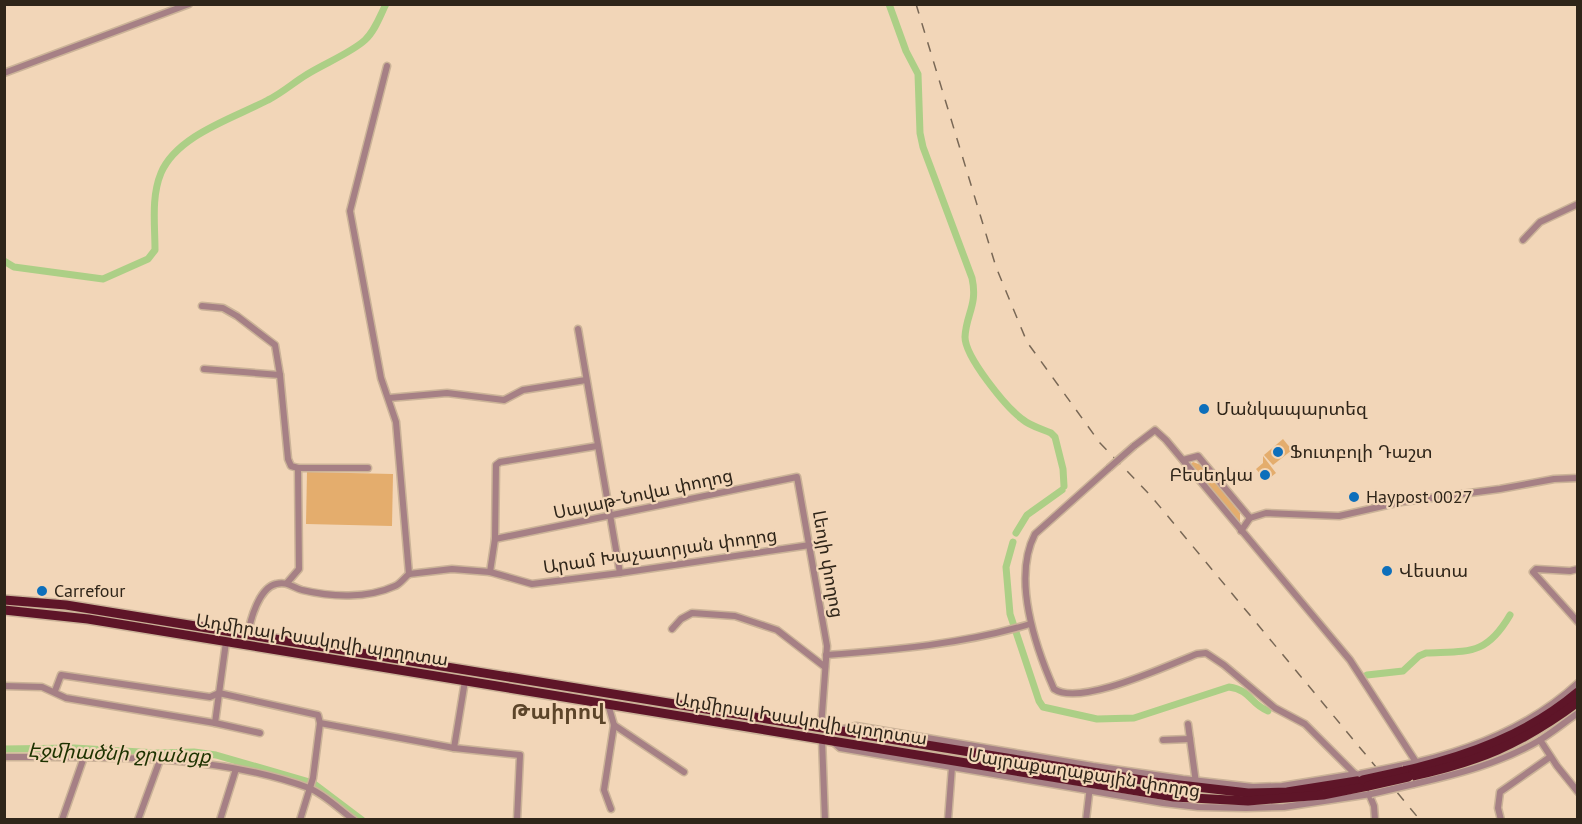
<svg xmlns="http://www.w3.org/2000/svg" width="1582" height="824" viewBox="0 0 1582 824" font-family="'PT Sans','Noto Sans Armenian',sans-serif">
<style>
.green{fill:#e4ad6d}
.lines{fill:none;stroke-linecap:round;stroke-linejoin:round}
.canal{stroke:#accf86;stroke-width:7}
.minor-casing{stroke:#cbb398;stroke-width:9}
.highway-casing{stroke:#cbb398;stroke-width:12}
.minor{stroke:#a68085;stroke-width:6}
.highway{stroke:#5e1528;stroke-width:9}
.rail{stroke:#796856;stroke-width:1.5;stroke-dasharray:10 10;stroke-linecap:butt}
.minor-bridge-casing{stroke:#cbb398;stroke-width:9;stroke-linecap:butt}
.highway-bridge-casing{stroke:#cbb398;stroke-width:12;stroke-linecap:butt}
.minor-bridge{stroke:#a68085;stroke-width:6}
.highway-bridge{stroke:#5e1528;stroke-width:9}
.poi-dot{fill:#0d6fbb;stroke:#f2d6b8;stroke-width:2}
.labels{text-anchor:middle;stroke-width:4.5;stroke-linejoin:round;paint-order:stroke}
.poi-label{font-size:18px;fill:#2f2519;stroke:#f2d6b8;text-anchor:start}
.street-label{font-size:18px;fill:#2f2519;stroke:#f2d6b8}
.water-label{font-size:20px;font-style:italic;fill:#1d3200;stroke:#f2d6b8}
.quarter-label{font-size:21px;font-weight:bold;fill:#5c452a;stroke:#f2d6b8}
</style>
<rect width="100%" height="100%" fill="#f2d6b8"/>
<g class="green">
<polygon points="1283,439 1292,450 1273,465 1264,455"/>
<polygon points="1263,456 1276,473 1266,481 1256,469 1263,463"/>
<polygon points="1193,462 1201,465 1240,513 1240,524 1237,523 1191,468 1191,464"/>
<polygon points="307,472 393,474 392,526 306,524"/>
</g>
<g class="lines">
<g class="canal">
<path d="M889,4L906,51L918,74L920,133L923,147L972,278C978,305 966,314 965,337C965,357 1006,407 1022,419C1030,426 1042,429 1051,433L1055,437L1063,469L1064,486"/>
<path d="M4,261L14,267L103,279L148,259L155,250C155,225 151,197 161,173C177,135 234,118 268,100C282,93 293,83 306,75C323,64 351,53 365,40C375,31 380,16 386,4"/>
<polyline points="1016,533 1027,515 1062,490"/>
<path d="M1013,542L1006,567L1010,614L1039,701L1043,707L1097,719L1134,718L1229,687C1251,690 1250,704 1268,711"/>
<path d="M1367,675L1403,671L1419,656L1426,653C1469,651 1486,656 1510,615"/>
<polyline points="4,749 74,748 157,753 194,752 216,755 313,783 362,820"/>
</g>
<defs>
<g id="minor">
<polyline points="387,66 350,211 381,378 396,422 409,574"/>
<polyline points="4,73 189,4"/>
<polyline points="1523,240 1540,222 1578,204"/>
<polyline points="202,306 223,308 237,316 275,345 280,375 288,459 291,466 298,468 299,569 287,583"/>
<polyline points="578,329 620,573"/>
<polyline points="204,369 280,375"/>
<polyline points="389,398 447,393 504,400 523,390 586,380"/>
<polyline points="1134,446 1155,430 1166,440 1350,660 1416,762"/>
<polyline points="1183,460 1198,456 1250,518"/>
<polyline points="298,468 368,468"/>
<path d="M1109,468L1035,534C1012,578 1035,646 1054,689C1080,707 1168,665 1197,654L1206,653L1224,665L1275,708L1305,724L1355,774"/>
<polyline points="1241,531 1250,518 1266,513 1339,516 1401,502 1500,489 1554,479 1578,478"/>
<polyline points="495,539 797,477 827,646 821,728"/>
<polyline points="1578,569 1570,571 1536,569 1533,572 1578,622"/>
<polyline points="490,572 495,539 496,465 500,462 597,446"/>
<polyline points="409,574 452,569 490,572 532,584 620,573 810,545"/>
<polyline points="672,629 681,619 692,613 735,616 777,630 825,667"/>
<path d="M248,635C250,620 259,588 276,584C287,581 292,587 302,590C331,597 367,599 395,586C400,584 404,578 409,574"/>
<path d="M826,655C894,650 964,644 1030,624"/>
<polyline points="4,686 42,687 66,698 215,723 260,733"/>
<polyline points="55,691 61,675 210,697 219,693 318,715 320,723 454,748 465,681"/>
<polyline points="608,704 614,725 604,790 611,809"/>
<polyline points="215,723 226,642"/>
<polyline points="1188,724 1196,783"/>
<polyline points="614,725 684,772"/>
<polyline points="839,730 856,726 1093,766 1183,779 1253,787 1282,786 1356,774"/>
<polyline points="822,739 825,820"/>
<polyline points="1163,740 1190,739"/>
<polyline points="1540,740 1557,766 1578,792"/>
<polyline points="832,741 840,748 1163,803 1198,807 1246,808 1284,807 1371,794"/>
<polyline points="454,748 520,755 517,820"/>
<path d="M4,757C104,757 214,753 309,788C324,794 340,810 354,820"/>
<path d="M1399,766C1464,753 1528,729 1578,683"/>
<path d="M1414,784C1458,774 1501,763 1540,740C1553,732 1565,722 1578,713"/>
<polyline points="1369,794 1374,806 1375,820"/>
<polyline points="62,820 84,757"/>
<polyline points="138,820 160,760"/>
<polyline points="220,820 236,769"/>
<polyline points="300,820 313,778 320,723"/>
<polyline points="948,820 952,767"/>
<polyline points="1086,820 1092,769"/>
<polyline points="1501,820 1498,808 1500,792 1550,757"/>
</g>
<g id="highway">
<polyline points="4,600 66,605 1154,782 1248,793 1287,792 1363,780"/>
<polyline points="4,610 88,619 1174,797 1248,801 1323,795 1368,786"/>
<path d="M1404,771C1468,756 1527,735 1578,692"/>
<path d="M1408,777C1476,763 1522,744 1578,702"/>
</g>
</defs>
<use href="#minor" class="minor-casing"/>
<use href="#highway" class="highway-casing"/>
<use href="#minor" class="minor"/>
<use href="#highway" class="highway"/>
<polyline class="rail" points="916,4 996,267 1027,342 1100,443 1151,496 1420,820"/>
<defs>
<g id="minor-bridge">
<polyline points="1109,468 1134,446"/>
<polyline points="1360,774 1399,766"/>
<polyline points="1371,794 1414,784"/>
</g>
<g id="highway-bridge">
<polyline points="1363,780 1404,771"/>
<polyline points="1368,786 1408,777"/>
</g>
</defs>
<use href="#minor-bridge" class="minor-bridge-casing"/>
<use href="#highway-bridge" class="highway-bridge-casing"/>
<use href="#minor-bridge" class="minor-bridge"/>
<use href="#highway-bridge" class="highway-bridge"/>
</g>
<g class="poi-dot">
<circle cx="1204" cy="409" r="6"/>
<circle cx="1278" cy="452" r="6"/>
<circle cx="1265" cy="475" r="6"/>
<circle cx="1354" cy="497" r="6"/>
<circle cx="1387" cy="571" r="6"/>
<circle cx="42" cy="591" r="6"/>
</g>
<g class="labels">
<g class="poi-label">
<text x="1216" y="415">Մանկապարտեզ</text>
<text x="1290" y="458">Ֆուտբոլի Դաշտ</text>
<text x="1253" y="481" text-anchor="end">Բեսեդկա</text>
<text x="1366" y="503">Haypost 0027</text>
<text x="1399" y="577">Վեստա</text>
<text x="54" y="597">Carrefour</text>
</g>
<g class="street-label">
<text transform="translate(643 494) rotate(-12)" y="6">Սայաթ-Նովա փողոց</text>
<text transform="translate(660 551) rotate(-8)" y="6">Արամ Խաչատրյան փողոց</text>
<text transform="translate(828 564) rotate(80)" y="6">Լեոյի փողոց</text>
<text transform="translate(322 640) rotate(9)" y="6">Ադմիրալ Իսակովի պողոտա</text>
<text transform="translate(801 719) rotate(9)" y="6">Ադմիրալ Իսակովի պողոտա</text>
<text transform="translate(1084 773) rotate(9)" y="6">Մայրաքաղաքային փողոց</text>
</g>
<g class="water-label">
<text transform="translate(119 753) rotate(2)" y="7">Էջմիածնի ջրանցք</text>
</g>
<g class="quarter-label">
<text x="558" y="719">Թաիրով</text>
</g>
</g>
<rect width="1582" height="824" fill="none" stroke="#2f2519" stroke-width="12"/>
</svg>
